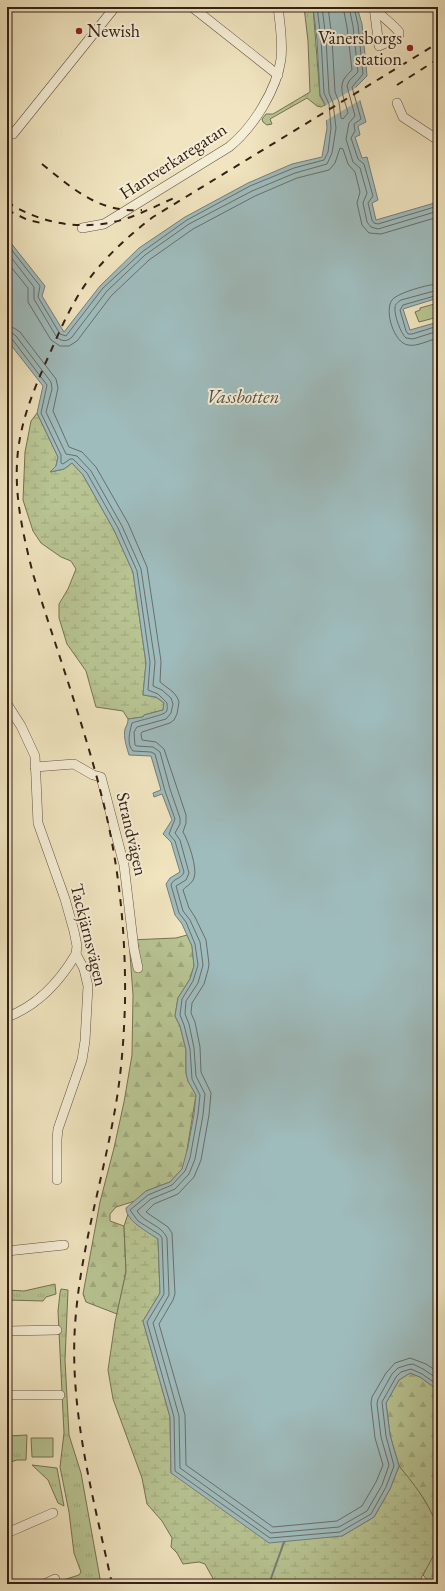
<svg xmlns="http://www.w3.org/2000/svg" width="445" height="1591" viewBox="0 0 445 1591" font-family="'EB Garamond',serif">
<style>
.grass{fill:url(#grass-tufts);stroke:#767254}
.forest{fill:url(#forest-firs);stroke:#767254}
.wetland{fill:url(#wetland-marsh);stroke:#767254}
.park{fill:#b8c593;stroke:#767254}
.water{fill:#9fbcbd;stroke:#747e7a}
.pier{fill:#f0e5c0}
.lines{fill:none;stroke-linecap:round;stroke-linejoin:round}
.shore{stroke:#6a6e6a;stroke-width:1}
.stream{stroke:#747e7a;stroke-width:2}
.minor-casing{stroke:#635140;stroke-width:10}
.minor{stroke:#f5eed6;stroke-width:9}
.rail{stroke:#342016;stroke-width:2;stroke-dasharray:7 7;stroke-linecap:butt}
.poi-dot{fill:#8f2418;stroke:#f5eed6;stroke-width:1.5}
.labels{text-anchor:middle;stroke-width:4;stroke-linejoin:round;paint-order:stroke}
.poi-label{font-size:18px;fill:#342016;stroke:#f5eed6;text-anchor:start}
.street-label{font-size:18px;fill:#342016;stroke:#f5eed6}
.water-label{font-size:19px;font-style:italic;fill:#544f48;stroke:#f5eed6}
</style>
<defs>
<pattern id="grass-tufts" width="24" height="20" patternUnits="userSpaceOnUse"><rect width="24" height="20" fill="#b8c593"/><path d="M3 7l-1-3M5 7V3M7 7l1-3M15 17l-1-3M17 17v-4M19 17l1-3" fill="none" stroke="#9fa97e"/></pattern>
<pattern id="forest-firs" width="22" height="20" patternUnits="userSpaceOnUse"><rect width="22" height="20" fill="#b8c593"/><path d="M5 1l3.5 6h-7zM16 11l3.5 6h-7z" fill="#9fa97e"/></pattern>
<pattern id="wetland-marsh" width="20" height="14" patternUnits="userSpaceOnUse"><rect width="20" height="14" fill="#b8c593"/><path d="M1 5h8M5 5V1M11 12h8M15 12V8" fill="none" stroke="#9fa97e"/></pattern>
</defs>
<rect width="100%" height="100%" fill="#f0e5c0"/>
<filter id="stains"><feTurbulence type="fractalNoise" baseFrequency=".005" numOctaves="4"/><feColorMatrix values="0 0 0 0 .2 0 0 0 0 .09 0 0 0 0 .02 0 0 0 .5 -.17"/></filter>
<radialGradient id="worn" r=".72"><stop offset=".6" stop-color="#630" stop-opacity="0"/><stop offset="1" stop-color="#630" stop-opacity=".3"/></radialGradient>
<g class="grass">
<polygon points="304,7 313,7 320,96 325,105 321,107 317,106 307,98 270,119 272,124 267,125 263,122 262,119 266,114 273,114 310,92 308,41"/>
<polygon points="55,1284 56,1294 46,1297 43,1301 7,1300 7,1290 24,1291"/>
<polygon points="61,1289 68,1290 65,1360 69,1435 81,1473 101,1584 62,1584 60,1581 79,1575 81,1572 74,1553 69,1512 60,1467 64,1433 58,1311 60,1293"/>
<polygon points="27,1435 26,1460 17,1460 7,1463 7,1436"/>
<polygon points="32,1465 57,1468 64,1506 58,1503 48,1480"/>
</g>
<g class="forest">
<polygon points="187,935 192,946 194,966 190,979 178,998 175,1016 180,1026 186,1050 186,1073 188,1081 196,1095 185,1162 182,1169 170,1182 146,1191 135,1201 116,1207 110,1214 110,1221 124,1226 126,1272 117,1314 86,1302 83,1294 100,1202 114,1148 124,1102 132,1055 133,995 129,940 176,938"/>
<polygon points="410,1373 420,1377 438,1390 438,1532 435,1521 424,1499 399,1466 390,1435 386,1403 399,1380"/>
<polygon points="438,1543 438,1584 431,1584 423,1575"/>
</g>
<g class="wetland">
<polygon points="37,413 58,457 56,466 51,472 64,469 72,463 83,475 114,530 133,572 146,663 143,695 156,697 164,703 163,710 144,715 143,717 128,719 123,711 96,707 86,671 67,644 59,618 59,604 68,589 76,569 71,561 61,557 41,543 33,531 23,500 25,452 31,421"/>
<path d="M128,1214L136,1224L158,1239L160,1293L143,1321L170,1417L171,1473L342,1536L374,1517L390,1489L399,1466C414,1484 441,1517 438,1542C437,1552 423,1574 418,1584H216L205,1564L199,1562L183,1564L177,1553L171,1547L172,1538L162,1521L147,1504L142,1478L113,1399L108,1370L115,1322L126,1272L124,1226Z"/>
</g>
<g class="park">
<polygon points="438,303 438,317 419,322 415,312 420,310 420,308"/>
<polygon points="31,1438 53,1438 53,1457 32,1457"/>
</g>
<path class="water" d="M313,7H357L362,24L367,76L356,87L366,122L358,126L360,135L355,137L362,158L367,157L378,200L372,203L376,220L438,202V298L403,309L410,330L438,322V1390L420,1377L410,1373L399,1380L386,1403L390,1435L399,1466L390,1489L374,1517L342,1536L269,1543L171,1473L170,1417L143,1321L160,1293L158,1239C148,1232 126,1221 126,1208L146,1191L170,1182L182,1169L188,1147L194,1114L196,1095L188,1081L186,1073V1050L180,1026L175,1016L178,998L190,979L194,966L192,946L182,924L175,915L166,884L170,878L180,872L171,842L163,834L172,820L162,794L154,797L153,793L161,790L151,756L129,755C127,748 123,737 125,729C127,724 128,724 128,719L143,717L144,715L163,710L164,703L156,697L143,695L146,663L133,572L114,530L83,475L72,463L64,469L50,472L56,466L58,457L37,413L43,386L7,340V238L45,286L42,296L64,332L100,286L139,248L185,217L248,183L292,164L322,157L327,128L325,105L320,94L317,40Z"/>
<polygon class="pier" points="362,84 358,88 362,99 325,121 323,107"/>
<g class="lines">
<g class="shore">
<path d="M328,7L332,38L335,92L339,102L341,118L343,119L348,113C346,103 338,89 344,79C346,76 349,73 352,70L347,27L343,7"/>
<polyline points="349,7 353,26 358,72 349,81 347,86 355,116 349,123 346,139 353,162 360,168 367,193 363,203 367,222 371,227 378,229 438,211"/>
<polyline points="354,7 358,25 363,74 352,87 361,119 354,124 355,131 351,138 358,159 364,164 373,196 368,203 372,220 374,223 378,224 438,206"/>
<polyline points="7,244 40,286 38,297 60,334 66,336 103,288 142,252 187,220 250,186 294,168 324,160 328,152 331,128 329,104 324,93 321,39 317,7"/>
<path d="M7,252L34,287V299L56,336C61,342 67,342 72,337L107,291L145,255L189,224L252,191L295,173L327,164L332,153L336,128L333,103L329,93L326,39L322,7"/>
<polyline points="7,262 28,288 28,302 51,340 60,346 69,346 77,341 111,296 149,260 193,229 255,196 297,178 329,170 335,163 340,148 343,149 348,164 355,172 360,192 357,203 362,225 369,233 381,234 438,217"/>
<path d="M438,284C429,284 397,293 392,300C384,311 394,343 408,345C417,347 429,340 438,338"/>
<path d="M438,290L401,300C398,302 395,304 395,308C394,315 401,334 406,338L413,339L438,331"/>
<polyline points="438,295 403,305 400,310 406,331 408,334 412,334 438,326"/>
<path d="M7,327L14,328L20,332L56,379L58,388L53,411L69,447L82,452L96,467L128,523L147,567L161,661L160,682L173,692L177,697L179,702L177,714L174,720L170,723L142,732L141,734L142,740L156,742L164,749L186,815V823L183,832C188,840 198,869 194,878C192,884 186,886 183,890L189,908L195,917L206,940L209,964L208,970L204,984L192,1003L191,1013L195,1022L200,1047L201,1072L211,1093L209,1115L201,1160L194,1177L178,1194L154,1204L146,1212L168,1227L172,1233L175,1294L173,1300L159,1324L185,1415L186,1465L273,1527L337,1521L362,1506L376,1482L383,1465L375,1438L371,1403L372,1397L386,1373L395,1363L410,1358L426,1364L438,1372"/>
<path d="M7,333H12L16,336L51,382L52,389L46,412L66,454L77,456L91,471L122,526L141,569L155,662L153,686L162,690L171,698L173,704L171,713L166,719L137,727L134,732L135,745L137,746L153,747L160,752L170,789L180,818V824L175,833L180,840L189,873L186,880L176,886L183,911L190,920L200,942L203,965L198,983L186,1001L185,1014L189,1024L194,1048L196,1076L205,1094L203,1115L195,1159L189,1174L175,1189L151,1199L137,1211C144,1223 162,1225 167,1238L169,1295L153,1323L179,1416L180,1468L271,1533L339,1527L367,1511L382,1485L389,1465L381,1437L377,1404L378,1399L392,1374L398,1368L407,1365L413,1364L423,1369L438,1379"/>
<path d="M7,338L12,339L47,385L41,413L61,455V463L63,464L70,459H73L87,473L118,528L137,571L150,662L148,690L158,694L167,703C167,706 168,710 166,712C164,715 137,721 132,723C130,731 126,744 133,751L151,752L155,754L165,791L175,819L169,834L175,841L184,872C182,879 173,878 171,885L179,913L186,922L195,944L198,965L193,981L182,999L180,1015L184,1025L190,1049L192,1079L200,1095L198,1114L190,1158L185,1171L172,1185L148,1195L130,1210L138,1221L160,1235L162,1238L164,1294L147,1322L174,1417L175,1471L270,1538L340,1532L371,1514L386,1487L394,1466L386,1436L382,1402L396,1377L401,1372L411,1369L422,1374L438,1385"/>
</g>
<polyline class="stream" points="269,1584 284,1542"/>
<defs>
<g id="minor">
<polyline points="192,7 278,75"/>
<path d="M374,7C381,17 391,22 399,32V35L397,38L379,46Z"/>
<polyline points="397,103 403,117 438,140"/>
<polyline points="13,134 115,7"/>
<path d="M82,228L104,224L229,147C253,128 277,89 281,59C283,41 280,24 278,7"/>
<polyline points="7,704 21,726 35,756 38,823 65,899 74,931 77,946 76,954 84,969 88,986 85,1041 82,1060 58,1129 57,1139 57,1180"/>
<polyline points="35,767 74,764 93,775 101,777 124,865 134,949 138,968"/>
<path d="M7,1017C37,1006 60,981 76,954"/>
<polyline points="7,1251 64,1245"/>
<polyline points="7,1331 57,1330"/>
<polyline points="7,1395 60,1395"/>
<polyline points="7,1533 53,1513"/>
<polyline points="44,1584 55,1579"/>
</g>
</defs>
<use href="#minor" class="minor-casing"/>
<use href="#minor" class="minor"/>
<g class="rail">
<polyline points="397,85 438,59"/>
<path d="M42,164C73,189 99,213 142,210"/>
<path d="M7,202C44,226 89,232 131,217C146,211 161,204 176,197"/>
<polyline points="7,210 28,220 41,223"/>
<path d="M112,1584C93,1495 67,1405 76,1313C82,1246 102,1181 114,1115C121,1078 124,1040 125,1002C126,933 119,864 102,797C83,722 56,648 33,574C24,538 15,501 17,463C19,423 34,389 50,353C63,323 76,294 97,269C114,249 132,233 153,217L438,43"/>
</g>
</g>
<g class="poi-dot">
<circle cx="79" cy="31" r="4"/>
<circle cx="410" cy="48" r="4"/>
</g>
<g class="labels">
<g class="poi-label">
<text x="87" y="37">Newish</text>
<text x="402" y="44" text-anchor="end">Vänersborgs<tspan x="402" dy="21">station</tspan></text>
</g>
<g class="street-label">
<text transform="translate(173 161) rotate(-33)" y="6">Hantverkaregatan</text>
<text transform="translate(132 834) rotate(77)" y="6">Strandvägen</text>
<text transform="translate(89 935) rotate(76)" y="6">Tackjärnsvägen</text>
</g>
<g class="water-label">
<text x="243" y="403">Vassbotten</text>
</g>
</g>
<rect width="445" height="1591" fill="none" stroke="#f0e5c0" stroke-width="24"/>
<rect x="8" y="8" width="429" height="1575" fill="none" stroke="#342016" stroke-width="2"/>
<rect x="12" y="12" width="421" height="1567" fill="none" stroke="#342016"/>
<rect width="100%" height="100%" filter="url(#stains)"/>
<rect width="100%" height="100%" fill="url(#worn)"/>
</svg>
